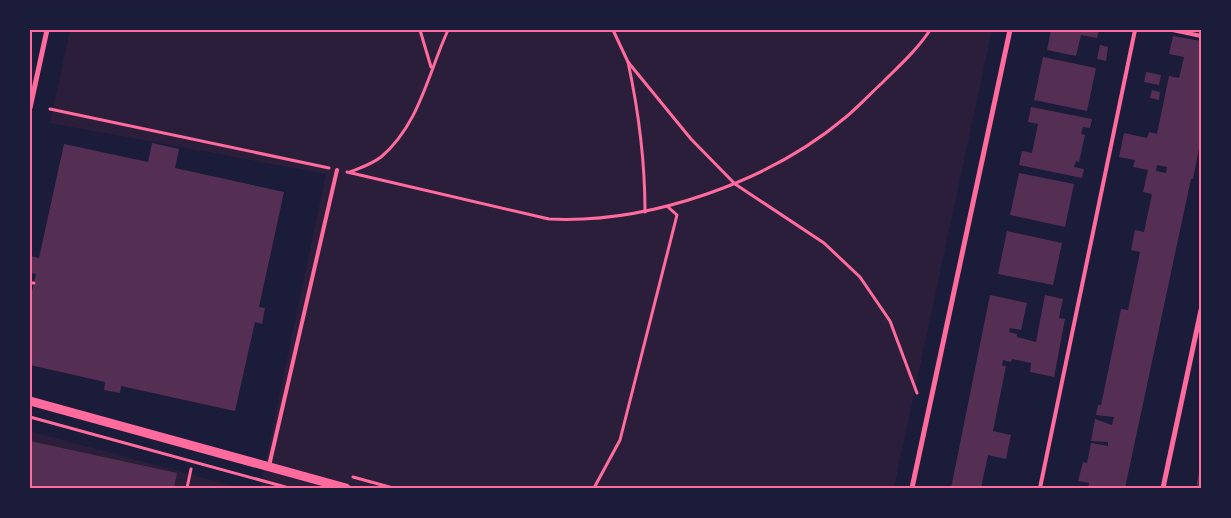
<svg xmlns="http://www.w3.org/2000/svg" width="1231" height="518" viewBox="0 0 1231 518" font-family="Barlow,sans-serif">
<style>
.green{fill:#2a1e3b}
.building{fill:#542f53;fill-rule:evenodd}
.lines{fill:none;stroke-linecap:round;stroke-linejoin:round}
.path{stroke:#ff6b9d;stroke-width:3}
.service{stroke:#ff6b9d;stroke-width:4}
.minor{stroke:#ff6b9d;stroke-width:5}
.tertiary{stroke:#ff6b9d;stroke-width:9}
.neatline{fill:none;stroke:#ff6b9d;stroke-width:2}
</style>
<rect width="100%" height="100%" fill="#1b1b3a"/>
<g class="green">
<polygon points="70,30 992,30 894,488 260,488 326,174 50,123"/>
<polygon points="30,431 241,488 30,488"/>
</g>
<g class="building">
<polygon points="1051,30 1099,30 1097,38 1081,35 1076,56 1047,50"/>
<path d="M1173,36L1201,41L1200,143L1193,179H1191L1125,488H1088L1089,483L1078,481L1083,462L1087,463L1091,443L1108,446V442L1091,441L1095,419L1112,425L1114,417L1096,415L1098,405H1101L1121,309L1128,310L1140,252L1131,250L1135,230L1144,232L1152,194L1143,192L1148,170L1133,167L1135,160L1119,157L1124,133L1147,138L1149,132L1157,134L1169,76L1179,78L1184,57L1169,54ZM1157,165L1167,167L1166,173L1156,171Z"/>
<polygon points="1100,45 1108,47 1106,61 1097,59"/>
<polygon points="1043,57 1096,68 1087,111 1034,100"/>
<polygon points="1146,72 1161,75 1159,85 1144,82"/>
<polygon points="1152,90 1160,92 1159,100 1150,98"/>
<polygon points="1031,107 1092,119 1090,128 1083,127 1081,134 1085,135 1079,162 1076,161 1074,167 1084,169 1082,178 1019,165 1022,151 1032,153 1038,124 1028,122"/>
<polygon points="152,143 179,149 175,168 284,192 259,307 265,308 262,324 255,322 235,411 121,386 120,393 104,390 105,382 30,365 30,300 36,274 30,273 30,256 39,258 64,144 148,162"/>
<polygon points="1019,173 1074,184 1065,227 1010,215"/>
<polygon points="1007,231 1062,243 1053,285 998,274"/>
<polygon points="990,295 1027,303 1021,330 1010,328 1009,332 1017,334 1017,337 1036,342 1045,295 1063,299 1059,318 1065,319 1054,377 1030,372 1031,363 1012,359 1011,362 1003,360 1002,366 1006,366 993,431 1011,435 1006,459 988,455 981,488 951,488"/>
<polygon points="30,441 177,473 174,488 30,488"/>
<polygon points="1200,466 1201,488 1196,488 1199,473"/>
</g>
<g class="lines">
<g class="path">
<polyline points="420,30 431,67"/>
<polyline points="613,30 628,62 691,139 735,184 824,243 860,277 890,321 917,393"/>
<path d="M628,62C639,113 645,160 645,212"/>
<polyline points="50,109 329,168"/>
<path d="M347,172L549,219C649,224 769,182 846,117C859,106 870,94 882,83C899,66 917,50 930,30"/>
<path d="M350,172C360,168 372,164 381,157C419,125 428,74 448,30"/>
<polyline points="30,283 34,283"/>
<polyline points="30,417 289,488"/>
<polyline points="353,477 393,488"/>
<polyline points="187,488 191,469"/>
<polyline points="594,488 620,440 677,215 668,207"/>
</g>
<g class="service">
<polyline points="1173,30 1201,36"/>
<polyline points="269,466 337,170"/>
<polyline points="1040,488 1135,30"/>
</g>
<g class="minor">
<polyline points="30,108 47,30"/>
<polyline points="912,488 1010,30"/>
<polyline points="1163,488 1201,310"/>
</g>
<polyline class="tertiary" points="30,401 346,488"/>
</g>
<rect width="1231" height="518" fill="none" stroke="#1b1b3a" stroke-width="62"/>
<rect x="31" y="31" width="1169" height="456" class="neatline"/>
</svg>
